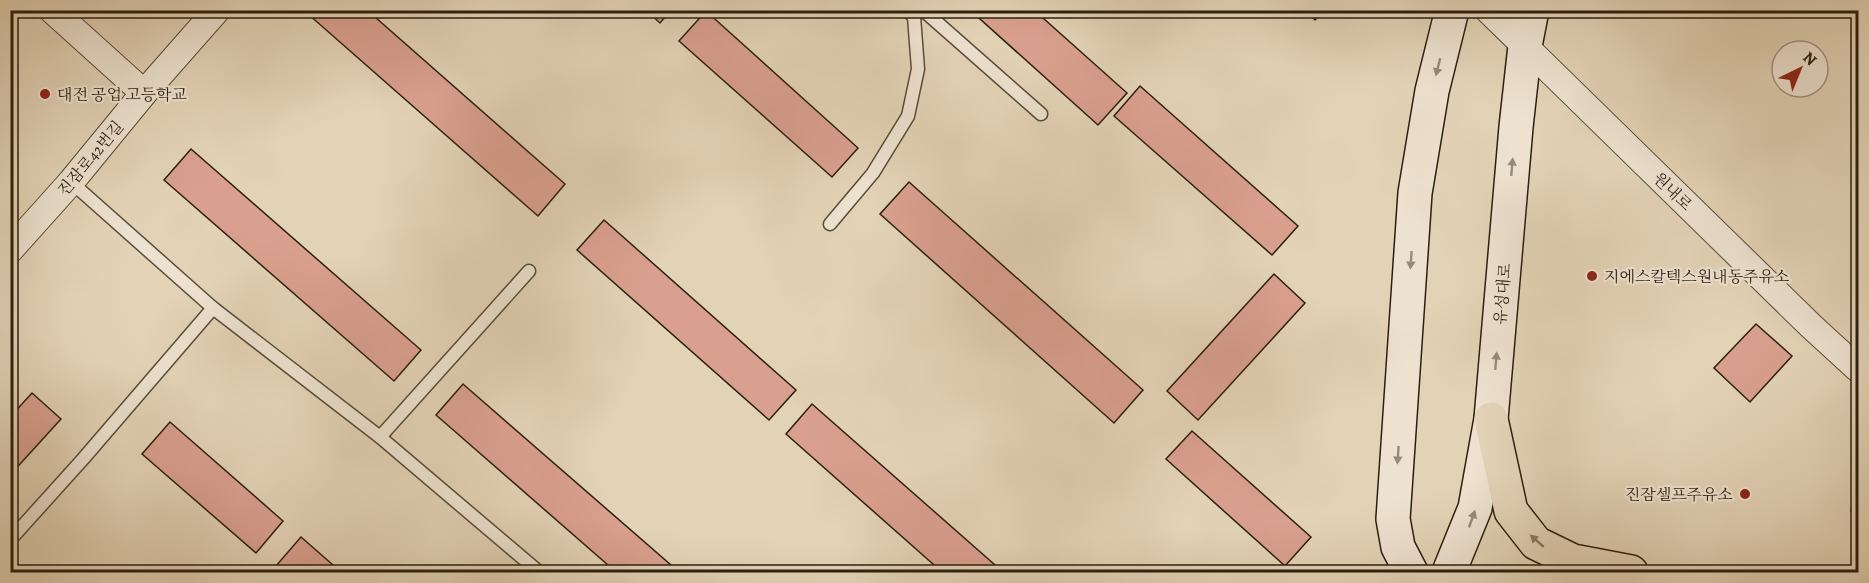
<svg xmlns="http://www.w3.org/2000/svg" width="1869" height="583" viewBox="0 0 1869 583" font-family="Alegreya,'Noto Serif KR',serif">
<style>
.building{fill:#daa08f;stroke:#2b1f10;stroke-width:1.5}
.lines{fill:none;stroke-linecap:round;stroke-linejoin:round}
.lane-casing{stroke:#594c3a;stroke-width:15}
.street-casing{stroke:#594c3a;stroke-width:28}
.secondary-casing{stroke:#2b1f10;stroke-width:36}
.primary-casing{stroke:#2b1f10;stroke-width:36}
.lane{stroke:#ede2d0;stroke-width:12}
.street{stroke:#ede2d0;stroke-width:26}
.secondary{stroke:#ede2d0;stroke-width:33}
.primary{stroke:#e3d3b6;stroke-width:33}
.oneway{fill:#968a7a}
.oneway2{fill:#877963}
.poi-dot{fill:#8f2418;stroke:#ede2d0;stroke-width:2}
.labels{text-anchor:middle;stroke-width:4.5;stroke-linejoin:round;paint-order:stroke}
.poi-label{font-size:16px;fill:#2b1f10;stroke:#ede2d0;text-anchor:start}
.street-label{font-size:16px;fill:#2b1f10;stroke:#ede2d0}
</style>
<rect width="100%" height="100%" fill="#e3d3b6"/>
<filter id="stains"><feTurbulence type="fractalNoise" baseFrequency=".00333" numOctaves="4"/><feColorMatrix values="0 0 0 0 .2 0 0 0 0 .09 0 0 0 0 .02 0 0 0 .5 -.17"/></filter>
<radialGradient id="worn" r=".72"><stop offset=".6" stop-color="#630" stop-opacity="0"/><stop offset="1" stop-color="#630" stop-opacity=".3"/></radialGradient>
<g class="building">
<polygon points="311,10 367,10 565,184 538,216 308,14"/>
<polygon points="646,10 671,10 660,23"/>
<polygon points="970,10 1034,10 1127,93 1098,125"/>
<polygon points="1305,10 1325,10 1315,20"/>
<polygon points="706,11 858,148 832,177 679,41"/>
<polygon points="1140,86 1298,226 1272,255 1114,116"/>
<polygon points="191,149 421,350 394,381 164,180"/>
<polygon points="909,182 1143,390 1114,423 880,214"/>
<polygon points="604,220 796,390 769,420 577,250"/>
<polygon points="1274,274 1305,303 1198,420 1167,391"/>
<polygon points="1756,324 1792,356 1750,402 1714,368"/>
<polygon points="463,384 679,572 616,572 436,415"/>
<polygon points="32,393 61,419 10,475 10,417"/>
<polygon points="812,404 1003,572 942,572 786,434"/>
<polygon points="170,422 283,521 256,553 142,454"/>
<polygon points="1192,431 1311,537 1285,566 1166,459"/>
<polygon points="1856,467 1858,467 1858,512 1851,511"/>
<polygon points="301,537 341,572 282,572 275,567"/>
</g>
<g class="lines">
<defs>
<g id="lane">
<polyline points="923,10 1041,114"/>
<polyline points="71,182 213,308 380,437 539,572"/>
<polyline points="830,224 873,173 908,116 918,69 914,17 907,10"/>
<polyline points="380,437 529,271"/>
<polyline points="10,540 83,459 213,308"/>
</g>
<g id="street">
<polyline points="52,10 144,93"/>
<polyline points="1488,10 1811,326 1858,369"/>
<polyline points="10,250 71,182 144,93 217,10"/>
</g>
<g id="secondary">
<polyline points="1411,572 1398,547 1393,519 1415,193 1432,91 1452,10"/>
<polyline points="1449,572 1475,508 1491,419 1516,127 1525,46 1532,10"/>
</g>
<polyline id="primary" points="1491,419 1511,511 1536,543 1573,561 1631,572"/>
</defs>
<use href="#lane" class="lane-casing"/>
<use href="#street" class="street-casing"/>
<use href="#secondary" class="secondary-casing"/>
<use href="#primary" class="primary-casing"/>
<use href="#lane" class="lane"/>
<use href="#street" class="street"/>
<use href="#secondary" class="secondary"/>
<use href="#primary" class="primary"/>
</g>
<defs><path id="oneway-solid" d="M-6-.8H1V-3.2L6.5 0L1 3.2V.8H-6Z" transform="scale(1.5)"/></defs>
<g class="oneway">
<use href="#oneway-solid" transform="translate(1438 67) rotate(104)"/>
<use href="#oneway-solid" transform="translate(1512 167) rotate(-85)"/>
<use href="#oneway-solid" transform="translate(1411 260) rotate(94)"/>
<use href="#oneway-solid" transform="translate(1496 361) rotate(-85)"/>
<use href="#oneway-solid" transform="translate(1398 455) rotate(94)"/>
<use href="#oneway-solid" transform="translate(1472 519) rotate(-70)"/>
</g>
<use class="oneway2" href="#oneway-solid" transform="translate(1537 541) rotate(-139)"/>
<g class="poi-dot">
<circle cx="45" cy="94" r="6"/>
<circle cx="1592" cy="276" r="6"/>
<circle cx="1745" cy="494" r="6"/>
</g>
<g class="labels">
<g class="poi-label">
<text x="57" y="100">대전 공업 고등학교</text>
<text x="1604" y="282">지에스칼텍스원내동주유소</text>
<text x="1733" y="500" text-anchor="end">진잠셀프주유소</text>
</g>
<g class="street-label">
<text transform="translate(90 158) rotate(-50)" y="6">진잠로42번길</text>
<text transform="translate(1673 191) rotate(44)" y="6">원내로</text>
<text transform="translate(1502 294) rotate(-85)" y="6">유성대로</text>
</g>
</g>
<rect width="1869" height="583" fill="none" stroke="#e3d3b6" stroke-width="36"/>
<rect x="12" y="12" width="1845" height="559" fill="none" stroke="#2b1f10" stroke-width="3"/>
<rect x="18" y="18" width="1833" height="547" fill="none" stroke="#2b1f10" stroke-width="1.5"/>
<g transform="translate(1800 69) rotate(43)"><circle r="28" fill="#ede2d0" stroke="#9f9483" stroke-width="1.5"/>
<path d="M0-4.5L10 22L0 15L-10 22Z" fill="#8f2418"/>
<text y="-9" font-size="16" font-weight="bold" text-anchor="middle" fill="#2b1f10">N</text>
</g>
<rect width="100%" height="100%" filter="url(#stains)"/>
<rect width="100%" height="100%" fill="url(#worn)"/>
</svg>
